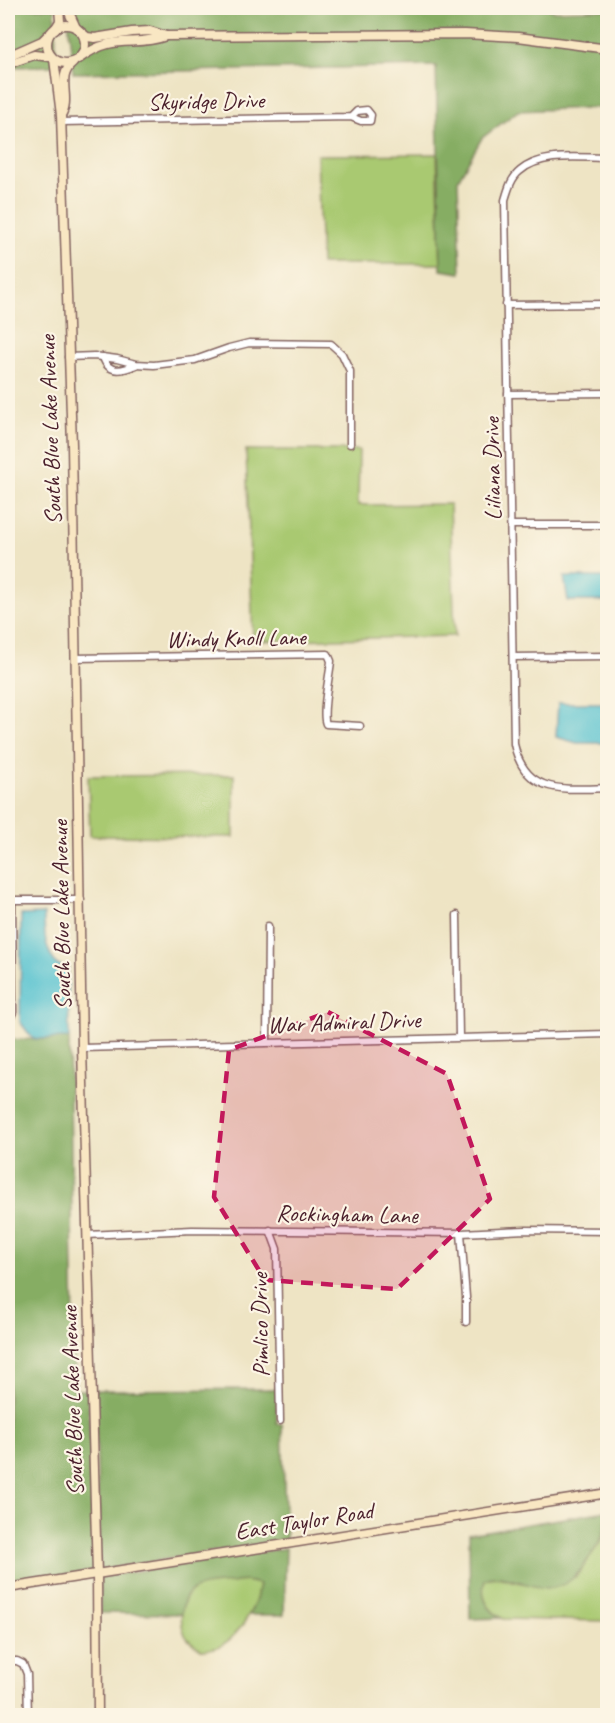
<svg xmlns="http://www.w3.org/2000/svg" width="615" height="1723" viewBox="0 0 615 1723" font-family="Caveat,sans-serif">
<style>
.green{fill:#a9c971;stroke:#7a744e;stroke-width:1.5}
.forest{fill:#86ad63;stroke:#686647;stroke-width:1.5}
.water{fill:#56c2d0;stroke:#50707e;stroke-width:1.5}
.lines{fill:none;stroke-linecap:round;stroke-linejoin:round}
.street-casing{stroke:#836461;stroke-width:9}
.secondary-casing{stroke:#836461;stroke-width:11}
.street{stroke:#fff;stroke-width:6}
.secondary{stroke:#f9e7c3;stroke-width:8}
.marked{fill:#c2185b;fill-opacity:0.2;stroke:#c2185b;stroke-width:4.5;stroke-dasharray:12 8;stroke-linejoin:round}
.labels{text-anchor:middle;stroke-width:4.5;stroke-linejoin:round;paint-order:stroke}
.street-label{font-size:24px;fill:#4a1f2b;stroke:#fcf5e5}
</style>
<rect width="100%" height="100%" fill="#fcf5e5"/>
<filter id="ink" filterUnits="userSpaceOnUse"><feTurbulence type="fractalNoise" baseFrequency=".0167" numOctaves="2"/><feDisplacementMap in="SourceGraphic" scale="12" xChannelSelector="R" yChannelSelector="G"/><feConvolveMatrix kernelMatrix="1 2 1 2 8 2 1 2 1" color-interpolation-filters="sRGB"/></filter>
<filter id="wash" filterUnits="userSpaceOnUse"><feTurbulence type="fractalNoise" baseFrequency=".008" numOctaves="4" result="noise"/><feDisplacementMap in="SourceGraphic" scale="24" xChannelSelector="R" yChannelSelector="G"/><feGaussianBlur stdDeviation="1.35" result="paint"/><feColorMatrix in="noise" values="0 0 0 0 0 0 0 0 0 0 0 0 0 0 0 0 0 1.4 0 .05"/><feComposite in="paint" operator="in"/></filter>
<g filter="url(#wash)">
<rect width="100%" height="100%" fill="#eee4c4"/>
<g class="green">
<polygon points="437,154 441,264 321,264 317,155"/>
<polygon points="246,450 359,450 358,505 450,504 455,636 253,641"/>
<polygon points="234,775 234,837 90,836 88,776"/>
<path d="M607,1525V1621L503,1619C488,1610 479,1597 485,1579C499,1574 509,1582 523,1583C540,1584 559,1579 576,1577L603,1538Z"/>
<path d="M243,1580L259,1584C259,1604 239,1635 222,1645C216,1649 209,1649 203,1650C196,1646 189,1642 185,1635C177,1615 182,1589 205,1584C217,1581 230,1583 243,1580Z"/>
</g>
<g class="forest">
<polygon points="8,8 55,8 56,66 8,67"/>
<polygon points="67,8 551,8 551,11 607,9 607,107 518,111 482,138 458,180 461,273 441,270 436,66 73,73"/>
<polygon points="69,1038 75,1390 88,1390 94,1571 8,1584 8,1040"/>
<polygon points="276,1389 277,1424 282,1424 286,1540 100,1570 95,1390"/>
<path d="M607,1511C608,1529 601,1541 590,1557C567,1590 556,1594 517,1581C506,1578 496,1575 485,1579C480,1596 487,1609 501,1618L470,1619L469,1534Z"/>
<path d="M286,1548L284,1615H249L256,1600L259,1584C248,1580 241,1581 231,1583C208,1586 182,1582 182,1614L100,1613V1577Z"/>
</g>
<g class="water">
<polygon points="564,577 607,577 607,601 568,601"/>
<polygon points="558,703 607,703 607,743 577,743 556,737"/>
<path d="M44,914C44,934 45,949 57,965L68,967L69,1038L33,1039L20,1022L21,915Z"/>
</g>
</g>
<g filter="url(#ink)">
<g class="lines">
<defs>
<g id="street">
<polyline points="61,122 351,117 361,121 370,121 371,115 367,110 357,111 351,117"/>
<path d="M608,158C580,158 542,152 520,171C511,178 508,190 505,200L514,744C525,796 565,789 608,788"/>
<polyline points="506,305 608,304"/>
<polyline points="68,357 94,356 117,359 136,364 154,365 195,360 229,348 249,343 331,344 342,354 350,371 350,444"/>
<path d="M103,357C108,374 122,371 136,365"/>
<polyline points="508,394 608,393"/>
<polyline points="511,525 608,525"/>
<polyline points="513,657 608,656"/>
<path d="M75,658L328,654L331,661C330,674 321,713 326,724L360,726"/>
<polyline points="9,900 81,900"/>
<polyline points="457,915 459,1037"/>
<polyline points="8,1025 13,1012 12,900"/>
<polyline points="267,1042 268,926"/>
<polyline points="82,1048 608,1034"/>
<polyline points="270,1230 277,1249 280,1421"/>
<polyline points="461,1233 466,1297 466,1322"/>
<polyline points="87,1235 192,1230 461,1233 525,1230 608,1231"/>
<polyline points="8,1661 17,1661 23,1664 27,1674 28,1716"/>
</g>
<g id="secondary">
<polyline points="67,8 76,28"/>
<circle cx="66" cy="44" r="19"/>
<polyline points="55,29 60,21 59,8"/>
<polyline points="81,32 87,37 95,38 132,32 150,31 166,36"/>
<polyline points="8,56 42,41 48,35"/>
<path d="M80,58C115,32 133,48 166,36L465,34L518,37L608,49"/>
<polyline points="54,59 61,115 72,445 82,1048 97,1574 98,1716"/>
<polyline points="8,64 34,55 51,57"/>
<path d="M61,115C72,98 55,77 73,63"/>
<polyline points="8,1588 608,1493"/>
</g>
</defs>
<use href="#street" class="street-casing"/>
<use href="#secondary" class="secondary-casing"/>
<use href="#street" class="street"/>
<use href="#secondary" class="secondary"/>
</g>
</g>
<path class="marked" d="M328,1012L447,1074L490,1199L397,1289L265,1280L214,1197L229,1050Z"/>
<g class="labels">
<g class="street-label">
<text transform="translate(206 101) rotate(-1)" y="8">Skyridge Drive</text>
<text transform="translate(50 430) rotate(-92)" y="8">South Blue Lake Avenue</text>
<text transform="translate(492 469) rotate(-91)" y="8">Liliana Drive</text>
<text transform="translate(236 638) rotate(-1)" y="8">Windy Knoll Lane</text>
<text transform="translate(61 915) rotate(-91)" y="8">South Blue Lake Avenue</text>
<text transform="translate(344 1022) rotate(-2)" y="8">War Admiral Drive</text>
<text transform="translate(347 1214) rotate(1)" y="8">Rockingham Lane</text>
<text transform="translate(260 1325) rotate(-91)" y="8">Pimlico Drive</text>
<text transform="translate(72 1401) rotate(-92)" y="8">South Blue Lake Avenue</text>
<text transform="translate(304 1521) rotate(-9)" y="8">East Taylor Road</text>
</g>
</g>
<rect width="615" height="1723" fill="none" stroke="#fcf5e5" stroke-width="30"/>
</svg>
